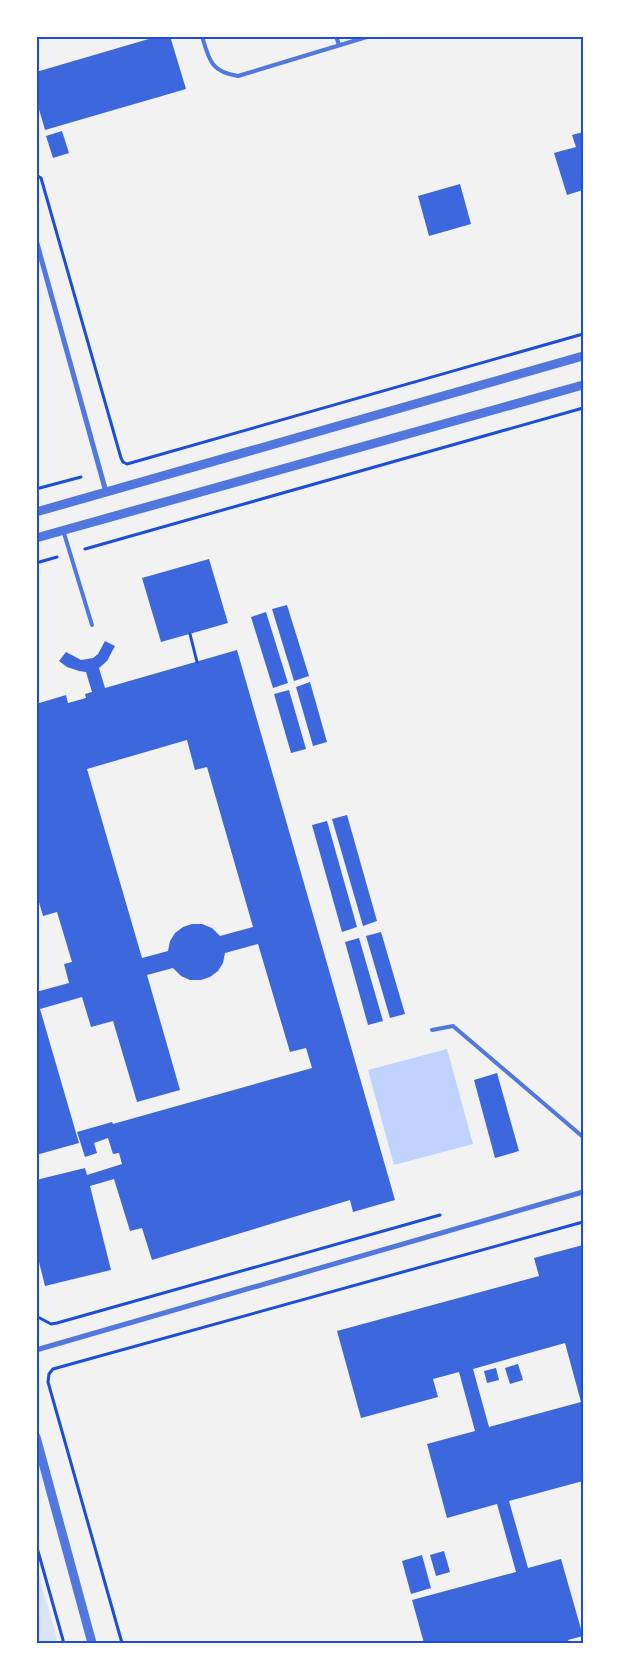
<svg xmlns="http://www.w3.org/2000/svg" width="619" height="1679" viewBox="0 0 619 1679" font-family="'IBM Plex Sans',sans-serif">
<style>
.green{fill:#dbe4f7}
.water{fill:#bfd3fe}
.building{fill:#3d67dc;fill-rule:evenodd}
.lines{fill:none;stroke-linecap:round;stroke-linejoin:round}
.path{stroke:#1d4ed8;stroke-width:3}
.service{stroke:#5277de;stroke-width:4}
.minor{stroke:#5277de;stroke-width:5}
.tertiary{stroke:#5277de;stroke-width:9}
.neatline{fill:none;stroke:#1d4ed8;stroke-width:2}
</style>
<rect width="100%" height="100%" fill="#f2f2f2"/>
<polygon class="green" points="36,1566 57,1639 55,1643 36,1643"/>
<polygon class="water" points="447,1049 473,1144 394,1165 368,1070"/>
<g class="building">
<polygon points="159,36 170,36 186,89 45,130 36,99 36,72"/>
<polygon points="62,131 69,153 53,158 46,136"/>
<polygon points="583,132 583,190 567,195 554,153 576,147 572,135"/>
<polygon points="460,184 471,224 429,236 418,196"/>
<polygon points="209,559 228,623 161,642 142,578"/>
<polygon points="287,605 309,676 294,681 272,609"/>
<polygon points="266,612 288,683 273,688 251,617"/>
<path d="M105,641L115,646L107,661L99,668L105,688L237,650L395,1200L353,1212L350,1200L152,1260L142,1228L130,1231L114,1179L90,1186L111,1270L45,1286L36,1250V1180L85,1168L87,1175L122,1164L119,1153L113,1154L108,1138L94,1143L97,1153L85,1157L77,1132L112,1122L113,1124L312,1068L306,1048L290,1052L258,944L225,953L223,963L218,971L210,977L201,980H190L181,976L173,968L147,975L180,1090L137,1102L113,1021L91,1027L82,997L40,1009L79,1143L36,1155V992L69,983L64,964L72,962L57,912L43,916L36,892V704L66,695L68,703L86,698L85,694L92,692L86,672L79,671L67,667L59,661L66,652L81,660L93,658L98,654ZM187,740L195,770L207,767L253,927L220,936L212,928L202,924H192L183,927L175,933L170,941L168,951L142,958L87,769Z"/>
<polygon points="310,682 327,742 313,746 296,687"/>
<polygon points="289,690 306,749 291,753 274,694"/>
<polygon points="347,815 377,921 363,926 332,819"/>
<polygon points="327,821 357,927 342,932 312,825"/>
<polygon points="381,932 405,1014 390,1018 366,936"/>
<polygon points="359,938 383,1021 368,1025 345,942"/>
<polygon points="497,1073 519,1151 495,1158 474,1080"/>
<path d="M583,1245V1481L509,1501L528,1568L561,1559L583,1636L568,1640L569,1643H424L412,1600L516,1572L497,1504L447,1518L427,1444L475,1431L459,1372L433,1379L438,1397L361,1418L337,1331L539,1276L534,1258ZM565,1343L581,1402L489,1427L473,1369Z"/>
<polygon points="518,1364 523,1380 510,1384 505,1368"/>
<polygon points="496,1368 499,1380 487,1383 484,1371"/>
<polygon points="444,1551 450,1572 436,1576 430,1555"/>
<polygon points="422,1555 431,1588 411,1594 402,1561"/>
</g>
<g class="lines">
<g class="path">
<polyline points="36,175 41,178 121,458 123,462 127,464 583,334"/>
<polyline points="36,489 81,477"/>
<polyline points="85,549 583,408"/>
<polyline points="36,563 57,557"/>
<polyline points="190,634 197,662"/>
<polyline points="36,1316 51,1324 57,1323 440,1215"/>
<polyline points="36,1544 63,1640 63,1643"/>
<polyline points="122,1643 48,1382 49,1374 53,1369 583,1222"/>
</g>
<g class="service">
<path d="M202,36C209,60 211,72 238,76L370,36"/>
<polyline points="336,36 339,45"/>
<polyline points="63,530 92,625"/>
<polyline points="432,1030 453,1026 583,1137"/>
</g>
<g class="minor">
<polyline points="36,240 106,492"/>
<polyline points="36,1350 583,1192"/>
</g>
<g class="tertiary">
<polyline points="36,512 583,356"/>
<polyline points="36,538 583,385"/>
<polyline points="36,1437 92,1643"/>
</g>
</g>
<rect width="619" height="1679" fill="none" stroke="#ffffff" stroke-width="75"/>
<rect x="38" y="38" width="544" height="1604" class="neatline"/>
</svg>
